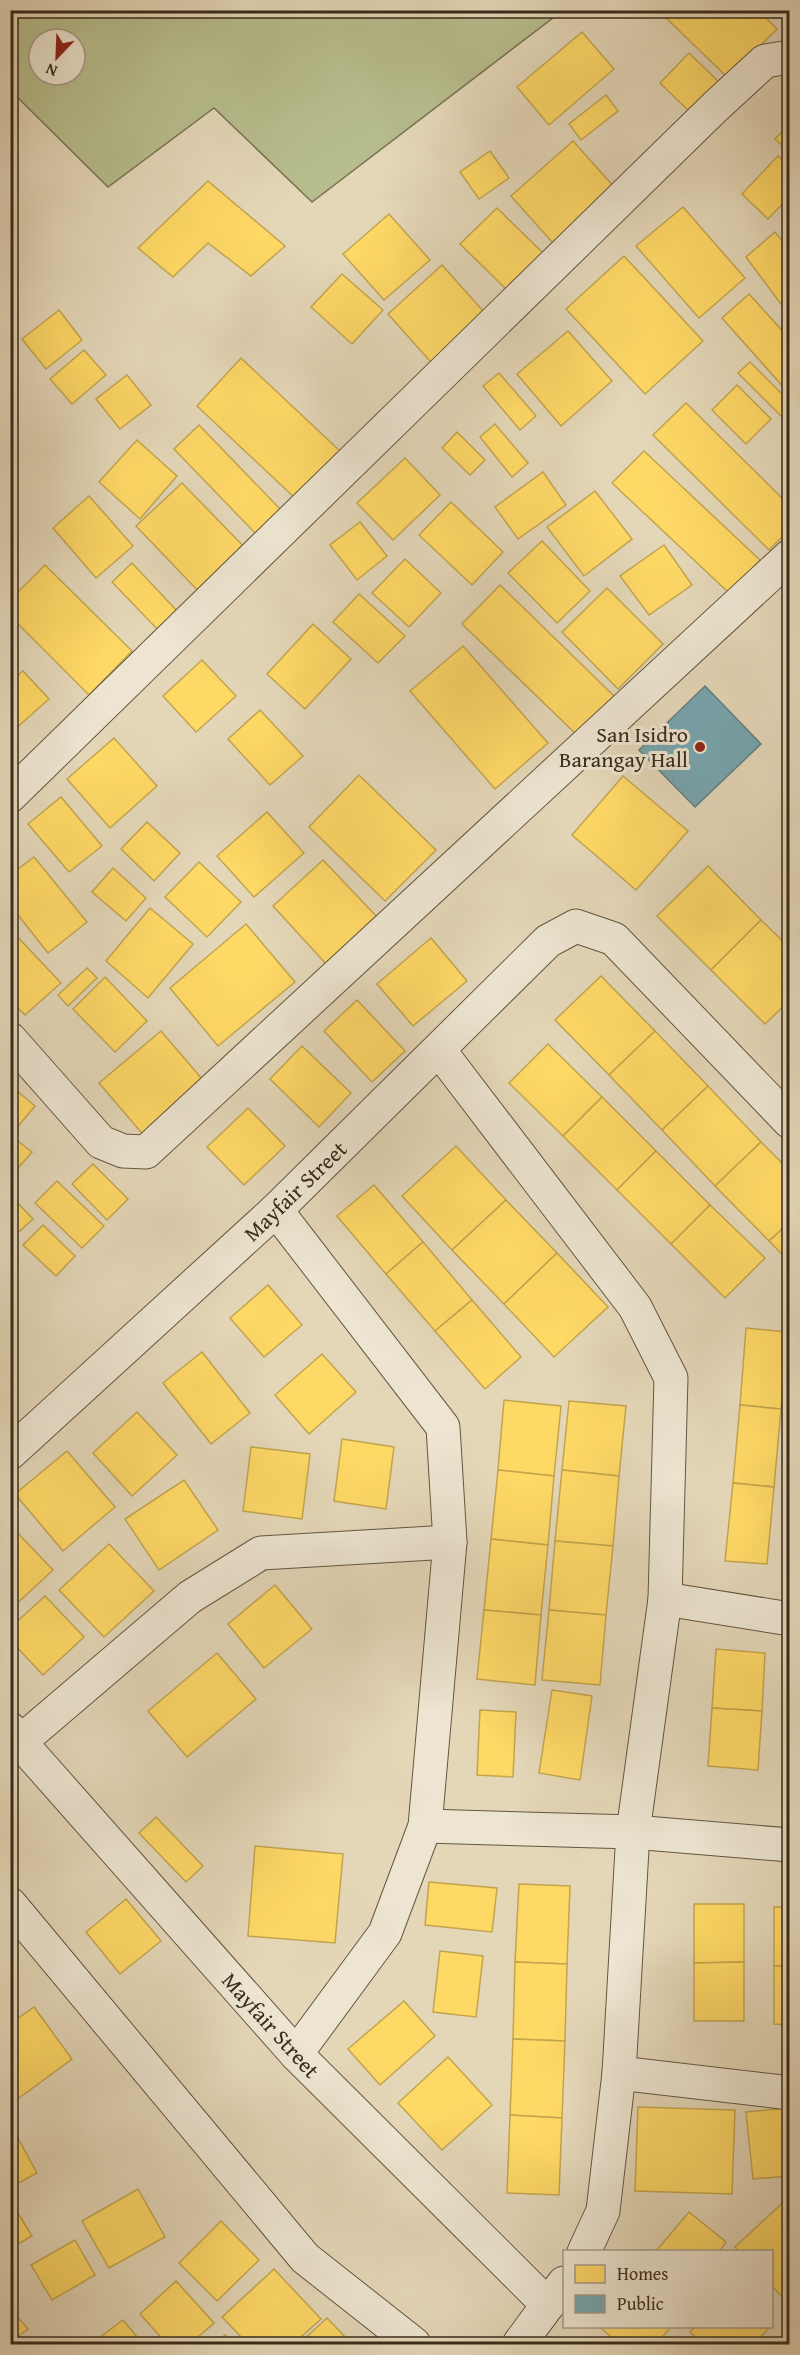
<svg xmlns="http://www.w3.org/2000/svg" width="800" height="2355" viewBox="0 0 800 2355" font-family="'Gentium Book Plus',serif">
<style>
.green{fill:#b7bd8d;stroke:#787454;stroke-width:1.5;fill-rule:evenodd}
.homes{fill:#ffd966;stroke:#c3a54f;stroke-width:1.5}
.public{fill:#76a5af;stroke:#638082;stroke-width:1.5}
.lines{fill:none;stroke-linecap:round;stroke-linejoin:round}
.minor-casing{stroke:#635642;stroke-width:35}
.minor{stroke:#ede5d1;stroke-width:33}
.poi-dot{fill:#8f2418;stroke:#ede5d1;stroke-width:2}
.labels{text-anchor:middle;stroke-width:6;stroke-linejoin:round;paint-order:stroke}
.poi-label{font-size:22px;fill:#382b1a;stroke:#ede5d1;text-anchor:end}
.street-label{font-size:22px;fill:#382b1a;stroke:#ede5d1}
</style>
<rect width="100%" height="100%" fill="#e4d7b8"/>
<filter id="stains"><feTurbulence type="fractalNoise" baseFrequency=".00333" numOctaves="4"/><feColorMatrix values="0 0 0 0 .2 0 0 0 0 .09 0 0 0 0 .02 0 0 0 .5 -.17"/></filter>
<radialGradient id="worn" r=".72"><stop offset=".6" stop-color="#630" stop-opacity="0"/><stop offset="1" stop-color="#630" stop-opacity=".3"/></radialGradient>
<path class="green" d="M10,11L11,10L562,11L312,202L214,108L108,187L11,91ZM39,39H75V75H39Z"/>
<g class="homes">
<polygon points="658,10 758,10 777,29 728,78"/>
<polygon points="582,32 614,69 549,125 517,87"/>
<polygon points="689,53 721,84 692,114 660,83"/>
<polygon points="606,95 618,111 581,140 569,124"/>
<polygon points="790,124 790,152 775,139"/>
<polygon points="573,141 615,188 553,243 511,196"/>
<polygon points="490,151 509,178 479,199 460,172"/>
<polygon points="778,156 790,167 790,196 768,219 742,194"/>
<polygon points="208,181 285,246 251,276 208,243 173,277 138,248"/>
<polygon points="683,207 745,278 699,318 636,246"/>
<polygon points="497,208 543,253 507,290 460,244"/>
<polygon points="389,214 430,260 384,300 343,254"/>
<polygon points="775,232 790,250 790,316 746,257"/>
<polygon points="624,256 703,341 645,394 566,309"/>
<polygon points="442,265 492,321 438,370 388,314"/>
<polygon points="342,274 383,310 352,344 311,307"/>
<polygon points="749,294 790,339 790,387 786,390 722,318"/>
<polygon points="59,310 82,340 46,369 22,339"/>
<polygon points="568,331 612,381 561,426 517,374"/>
<polygon points="84,350 106,375 72,404 50,379"/>
<polygon points="241,358 341,452 296,499 197,406"/>
<polygon points="750,362 790,402 790,425 738,373"/>
<polygon points="499,373 536,416 520,430 483,386"/>
<polygon points="127,375 151,405 120,429 96,399"/>
<polygon points="737,385 771,419 746,444 712,410"/>
<polygon points="686,403 790,506 790,529 769,550 653,435"/>
<polygon points="495,424 528,463 512,477 480,437"/>
<polygon points="199,425 282,511 257,535 174,449"/>
<polygon points="457,432 485,460 470,475 442,448"/>
<polygon points="137,440 177,476 140,519 99,482"/>
<polygon points="644,451 760,560 729,593 612,483"/>
<polygon points="405,458 440,495 393,540 357,503"/>
<polygon points="543,472 566,505 518,539 495,507"/>
<polygon points="182,483 249,552 203,596 136,526"/>
<polygon points="595,491 632,539 584,576 547,527"/>
<polygon points="89,496 133,546 96,578 53,528"/>
<polygon points="451,502 503,552 472,585 419,535"/>
<polygon points="360,522 387,556 357,580 330,545"/>
<polygon points="542,541 590,591 557,623 508,573"/>
<polygon points="664,545 692,585 649,615 620,576"/>
<polygon points="405,559 441,593 409,627 372,593"/>
<polygon points="132,563 179,613 160,632 112,582"/>
<polygon points="45,565 132,651 89,695 10,616 10,600"/>
<polygon points="500,585 615,697 577,735 462,624"/>
<polygon points="607,588 663,644 618,689 562,632"/>
<polygon points="359,594 405,636 378,663 333,622"/>
<polygon points="313,624 351,659 305,709 267,674"/>
<polygon points="463,646 548,743 495,789 410,691"/>
<polygon points="202,660 236,696 196,732 163,696"/>
<polygon points="23,671 49,699 14,730 10,727 10,682"/>
<polygon points="260,710 303,756 270,785 228,739"/>
<polygon points="114,738 157,786 110,828 67,779"/>
<polygon points="359,775 436,850 385,901 309,827"/>
<polygon points="623,776 688,831 636,890 572,835"/>
<polygon points="61,797 102,846 69,872 28,824"/>
<polygon points="267,812 304,853 254,897 217,856"/>
<polygon points="147,822 180,853 154,881 121,849"/>
<polygon points="34,857 87,922 48,953 10,905 10,875"/>
<polygon points="323,860 378,918 327,965 273,906"/>
<polygon points="199,862 241,902 207,937 165,897"/>
<polygon points="708,866 761,920 711,970 657,916"/>
<polygon points="113,868 146,898 126,921 92,892"/>
<polygon points="150,908 193,944 148,998 106,961"/>
<polygon points="761,920 790,948 790,1000 765,1024 711,970"/>
<polygon points="246,924 295,982 218,1046 170,988"/>
<polygon points="10,929 61,983 25,1015 10,1000"/>
<polygon points="431,938 467,981 413,1026 377,984"/>
<polygon points="87,968 97,978 68,1006 58,995"/>
<polygon points="601,976 655,1031 609,1075 555,1020"/>
<polygon points="105,977 147,1021 115,1052 73,1009"/>
<polygon points="357,1000 405,1051 372,1082 324,1031"/>
<polygon points="161,1031 208,1086 146,1138 99,1083"/>
<polygon points="655,1031 708,1086 662,1130 609,1075"/>
<polygon points="548,1044 602,1097 563,1136 509,1083"/>
<polygon points="302,1046 351,1093 319,1127 270,1079"/>
<polygon points="10,1085 35,1106 14,1131 10,1128"/>
<polygon points="708,1086 761,1142 715,1186 662,1130"/>
<polygon points="602,1097 656,1151 617,1190 563,1136"/>
<polygon points="248,1108 285,1146 244,1185 207,1147"/>
<polygon points="10,1135 32,1152 12,1175 10,1173"/>
<polygon points="761,1142 790,1171 790,1222 769,1241 715,1186"/>
<polygon points="456,1146 506,1200 452,1250 402,1196"/>
<polygon points="656,1151 710,1205 671,1244 617,1190"/>
<polygon points="93,1164 128,1199 107,1220 72,1184"/>
<polygon points="57,1181 104,1226 82,1248 35,1203"/>
<polygon points="374,1185 423,1242 386,1274 337,1216"/>
<polygon points="10,1195 33,1219 10,1240"/>
<polygon points="506,1200 557,1253 504,1304 452,1250"/>
<polygon points="710,1205 765,1258 725,1298 671,1244"/>
<polygon points="790,1222 790,1262 769,1241"/>
<polygon points="43,1225 75,1256 56,1276 23,1245"/>
<polygon points="423,1242 472,1300 435,1331 386,1274"/>
<polygon points="557,1253 608,1307 554,1357 504,1304"/>
<polygon points="268,1285 302,1325 264,1357 230,1318"/>
<polygon points="472,1300 521,1357 485,1389 435,1331"/>
<polygon points="746,1328 788,1332 781,1409 740,1405"/>
<polygon points="202,1352 250,1413 211,1444 163,1383"/>
<polygon points="322,1354 356,1392 309,1434 275,1395"/>
<polygon points="504,1400 561,1406 554,1476 498,1470"/>
<polygon points="569,1401 626,1406 619,1476 562,1470"/>
<polygon points="740,1405 781,1409 774,1487 733,1483"/>
<polygon points="137,1412 177,1455 132,1496 93,1453"/>
<polygon points="342,1439 394,1447 386,1509 334,1501"/>
<polygon points="251,1447 310,1454 302,1519 243,1511"/>
<polygon points="67,1451 115,1507 63,1551 15,1494"/>
<polygon points="498,1470 554,1476 548,1545 491,1539"/>
<polygon points="562,1470 619,1476 613,1546 555,1541"/>
<polygon points="184,1480 218,1530 159,1570 125,1519"/>
<polygon points="733,1483 774,1487 767,1564 725,1561"/>
<polygon points="10,1525 53,1570 10,1610"/>
<polygon points="491,1539 548,1545 541,1615 484,1610"/>
<polygon points="555,1541 613,1546 606,1615 549,1610"/>
<polygon points="109,1544 154,1591 104,1637 59,1590"/>
<polygon points="275,1585 312,1629 264,1668 228,1624"/>
<polygon points="45,1596 84,1637 43,1675 10,1640 10,1628"/>
<polygon points="484,1610 541,1615 535,1685 477,1679"/>
<polygon points="549,1610 606,1615 600,1685 542,1680"/>
<polygon points="716,1649 765,1653 762,1711 712,1708"/>
<polygon points="217,1653 256,1699 187,1757 148,1711"/>
<polygon points="552,1690 592,1696 580,1780 539,1773"/>
<polygon points="712,1708 762,1711 758,1770 708,1766"/>
<polygon points="480,1710 516,1712 513,1777 477,1775"/>
<polygon points="156,1817 203,1866 186,1882 139,1833"/>
<polygon points="255,1846 343,1854 335,1943 248,1936"/>
<polygon points="429,1882 497,1888 492,1932 425,1925"/>
<polygon points="519,1884 570,1886 567,1964 515,1962"/>
<polygon points="126,1899 161,1941 120,1974 86,1932"/>
<polygon points="694,1904 744,1904 744,1962 694,1963"/>
<rect x="774" y="1907" width="16" height="59"/>
<polygon points="440,1951 483,1956 476,2017 433,2012"/>
<polygon points="515,1962 567,1964 565,2041 513,2039"/>
<polygon points="744,1962 744,2021 694,2021 694,1963"/>
<polygon points="774,1966 790,1966 790,2025 774,2024"/>
<polygon points="404,2001 435,2036 380,2085 348,2049"/>
<polygon points="34,2007 72,2059 19,2098 10,2087 10,2024"/>
<polygon points="513,2039 565,2041 562,2118 510,2115"/>
<polygon points="448,2057 492,2105 442,2150 398,2103"/>
<polygon points="638,2107 735,2110 732,2194 635,2191"/>
<polygon points="790,2108 790,2176 753,2179 746,2112"/>
<polygon points="510,2115 562,2118 559,2195 507,2193"/>
<polygon points="13,2129 37,2173 10,2188 10,2130"/>
<polygon points="138,2189 165,2237 109,2268 82,2221"/>
<polygon points="790,2196 790,2292 783,2298 772,2286 772,2252 739,2252 735,2247"/>
<polygon points="689,2212 726,2242 719,2252 656,2251"/>
<polygon points="18,2213 32,2236 10,2249 10,2218"/>
<polygon points="221,2221 259,2260 217,2301 179,2263"/>
<polygon points="75,2240 95,2275 52,2300 31,2265"/>
<polygon points="274,2269 321,2319 293,2344 248,2344 222,2317"/>
<polygon points="176,2281 214,2323 190,2344 167,2344 140,2314"/>
<polygon points="10,2308 28,2329 10,2342"/>
<polygon points="327,2318 352,2344 299,2344"/>
<polygon points="123,2320 143,2344 91,2344"/>
<polygon points="599,2326 672,2326 656,2344 619,2344"/>
<polygon points="696,2326 771,2326 754,2344 703,2344 690,2332"/>
<polygon points="225,2335 234,2344 214,2344"/>
</g>
<polygon class="public" points="705,686 761,744 695,807 639,750"/>
<g class="lines">
<defs>
<g id="minor">
<polyline points="10,796 715,107 765,61 790,57"/>
<polyline points="10,1039 101,1142 123,1151 146,1152 790,556"/>
<polyline points="439,1050 635,1307 671,1378 665,1599 633,1832 619,2073 603,2211 584,2252"/>
<polyline points="276,1210 443,1427 450,1542 425,1826 385,1933 296,2054"/>
<polyline points="10,1453 276,1210 548,941 576,926 614,939 790,1122"/>
<polyline points="665,1599 790,1619"/>
<polyline points="10,1729 20,1742 296,2054 548,2305"/>
<polyline points="20,1742 190,1597 261,1553 450,1542"/>
<polyline points="425,1826 633,1832 790,1845"/>
<polyline points="10,1904 305,2258 414,2344"/>
<polyline points="619,2073 790,2093"/>
<polyline points="519,2344 564,2283"/>
</g>
</defs>
<use href="#minor" class="minor-casing"/>
<use href="#minor" class="minor"/>
</g>
<circle class="poi-dot" cx="700" cy="747" r="6"/>
<g class="labels">
<g class="poi-label">
<text x="688" y="742">San Isidro<tspan x="688" dy="25">Barangay Hall</tspan></text>
</g>
<g class="street-label">
<text transform="translate(295 1191) rotate(-44)" y="8">Mayfair Street</text>
<text transform="translate(271 2025) rotate(48)" y="8">Mayfair Street</text>
</g>
</g>
<rect width="800" height="2355" fill="none" stroke="#e4d7b8" stroke-width="36"/>
<rect x="12" y="12" width="776" height="2331" fill="none" stroke="#382b1a" stroke-width="3"/>
<rect x="18" y="18" width="764" height="2319" fill="none" stroke="#382b1a" stroke-width="1.5"/>
<rect x="563" y="2250" width="210" height="78" fill="#ede5d1" stroke="#a59b88" stroke-width="1.5"/>
<rect x="575" y="2265" width="30" height="18" fill="#ffd966" stroke="#a59b88" stroke-width="1.5"/>
<text x="617" y="2280" font-size="18" fill="#382b1a">Homes</text>
<rect x="575" y="2295" width="30" height="18" fill="#76a5af" stroke="#a59b88" stroke-width="1.5"/>
<text x="617" y="2310" font-size="18" fill="#382b1a">Public</text>
<g transform="translate(57 57) rotate(203)"><circle r="28" fill="#ede5d1" stroke="#a59b88" stroke-width="1.5"/>
<path d="M0-4.5L10 22L0 15L-10 22Z" fill="#8f2418"/>
<text y="-9" font-size="16" font-weight="bold" text-anchor="middle" fill="#382b1a">N</text>
</g>
<rect width="100%" height="100%" filter="url(#stains)"/>
<rect width="100%" height="100%" fill="url(#worn)"/>
</svg>
